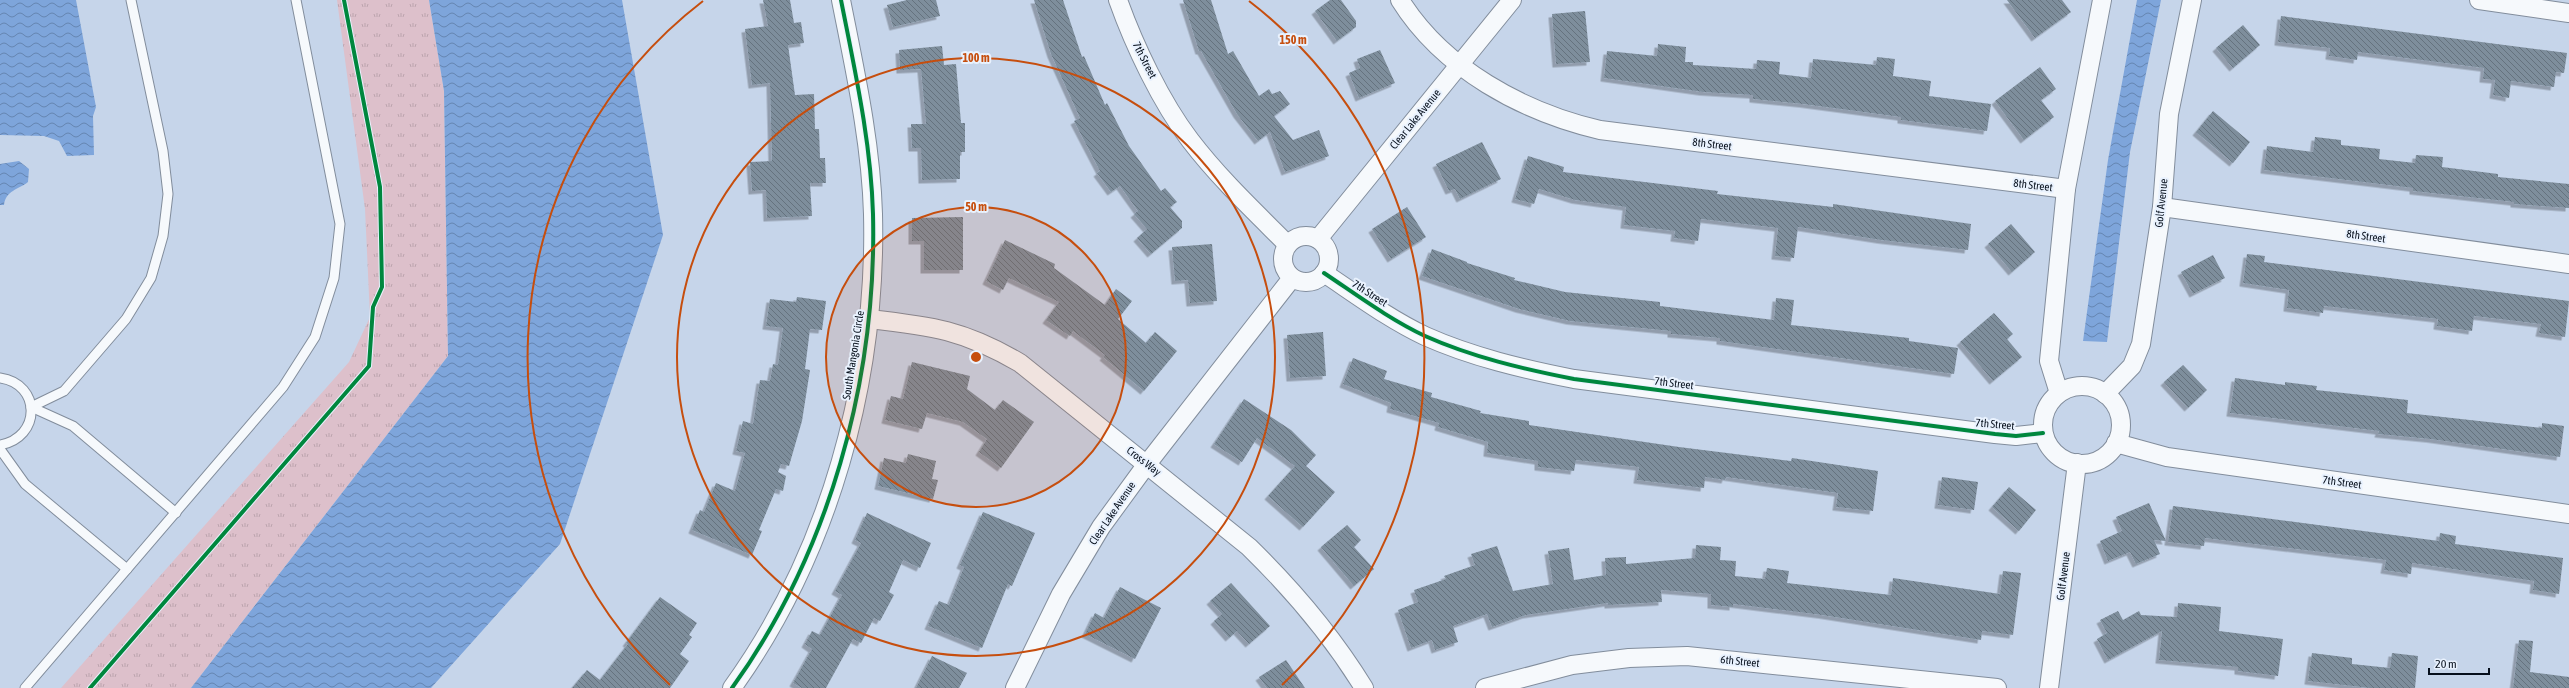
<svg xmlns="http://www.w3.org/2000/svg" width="2569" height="688" viewBox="0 0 2569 688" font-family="'Asap Condensed',sans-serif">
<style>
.grass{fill:url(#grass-tufts)}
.water{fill:url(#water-waves)}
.building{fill:url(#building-back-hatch);filter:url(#shadow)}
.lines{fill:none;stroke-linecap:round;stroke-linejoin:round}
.service-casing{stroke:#828d9c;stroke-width:11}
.minor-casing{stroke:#828d9c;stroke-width:20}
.service{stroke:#f6f9fc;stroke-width:9}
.minor{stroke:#f6f9fc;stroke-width:18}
.cycleway-casing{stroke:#e9f2fe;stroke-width:6}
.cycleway{stroke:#00873e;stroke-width:4}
.ring{fill:none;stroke:#c64e0e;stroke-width:2}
.labels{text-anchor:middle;stroke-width:4;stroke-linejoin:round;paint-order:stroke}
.street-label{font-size:11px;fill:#060f1c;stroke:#e9f2fe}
.centre{fill:#c64e0e;stroke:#e9f2fe;stroke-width:2}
.ring-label{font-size:12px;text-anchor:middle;font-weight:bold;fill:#c64e0e;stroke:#e9f2fe;stroke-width:4;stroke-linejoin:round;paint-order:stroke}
</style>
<defs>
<pattern id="grass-tufts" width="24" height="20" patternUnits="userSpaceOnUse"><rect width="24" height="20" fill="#ddc0cb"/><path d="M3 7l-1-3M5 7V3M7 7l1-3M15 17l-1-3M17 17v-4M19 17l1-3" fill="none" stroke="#bca4ae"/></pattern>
<pattern id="water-waves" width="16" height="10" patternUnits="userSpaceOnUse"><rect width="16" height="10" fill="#7ea5db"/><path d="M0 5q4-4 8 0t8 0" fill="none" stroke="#6585b1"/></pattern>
<pattern id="building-back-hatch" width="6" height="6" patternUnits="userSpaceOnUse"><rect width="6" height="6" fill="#7e8e9c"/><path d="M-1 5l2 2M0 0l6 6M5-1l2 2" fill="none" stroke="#65727e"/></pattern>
<filter id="shadow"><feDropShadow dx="-3.5" dy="3.5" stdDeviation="0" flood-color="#0004"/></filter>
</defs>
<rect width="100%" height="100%" fill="#c6d5ea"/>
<polygon class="grass" points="337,0 429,0 444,91 448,356 191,688 61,688 349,362 370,317 365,209"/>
<g class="water">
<polygon points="0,0 76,0 96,107 93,116 94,155 67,156 59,141 44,136 0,135"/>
<polygon points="429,0 622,0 663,235 560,544 431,688 191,688 448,356 444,91"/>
<polygon points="2137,0 2161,0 2130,152 2107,342 2083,341 2108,160"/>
<path d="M19,161L29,169L28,182C18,190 6,190 4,205H0V164Z"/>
</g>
<g class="building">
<polygon points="763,0 790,0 794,23 801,22 804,43 788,45 795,95 814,94 815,129 819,129 820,158 825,158 826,183 810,183 812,216 767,218 766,190 752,191 750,162 772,161 770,83 752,85 745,29 768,26"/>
<polygon points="907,0 936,0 940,16 893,27 887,5"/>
<polygon points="1034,0 1063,0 1082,57 1084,56 1105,105 1107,103 1129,146 1161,191 1165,188 1177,202 1170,207 1182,221 1182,228 1151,254 1137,238 1147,229 1134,214 1138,211 1120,186 1111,192 1097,173 1100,171 1074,121 1080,118 1051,54"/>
<polygon points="1183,0 1211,0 1228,54 1233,51 1259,96 1269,89 1272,94 1280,91 1290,104 1274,116 1293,140 1319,130 1329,156 1285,172 1270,132 1258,141 1237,114 1201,51 1199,51"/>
<polygon points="1330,0 1341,0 1356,21 1356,27 1337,41 1315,11"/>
<polygon points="2007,0 2062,0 2071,12 2035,38"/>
<polygon points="1585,11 1590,62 1556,64 1552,14"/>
<polygon points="2281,16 2567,53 2564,73 2556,72 2554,87 2511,81 2509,98 2493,95 2495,80 2483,79 2484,68 2358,52 2357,60 2329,56 2330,48 2278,42"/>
<polygon points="2243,25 2260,45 2233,68 2216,48"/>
<polygon points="1658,44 1686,47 1685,62 1693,62 1693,65 1756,69 1757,60 1780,62 1779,74 1811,78 1813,59 1876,65 1877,57 1895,59 1893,76 1931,81 1929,96 1991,104 1987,131 1901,120 1901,117 1803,104 1753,99 1753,95 1703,92 1604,78 1607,51 1657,56"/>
<polygon points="942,46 944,65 956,64 961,123 965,123 965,152 960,152 960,179 922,180 921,148 912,148 911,124 926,124 921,69 900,70 899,50"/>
<polygon points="1380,50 1395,83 1359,98 1349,73 1360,68 1357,59"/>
<polygon points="2040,67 2056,89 2041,100 2054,117 2024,140 1995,101"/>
<polygon points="2213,111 2250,142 2233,163 2196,132"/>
<polygon points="2315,137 2341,140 2341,145 2380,149 2379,159 2415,163 2416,155 2443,157 2442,167 2498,174 2498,177 2569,184 2569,208 2514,204 2514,202 2413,191 2413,188 2264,170 2267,146 2313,152"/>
<polygon points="1482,142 1501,179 1460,199 1455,189 1449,191 1436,164"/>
<polygon points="1528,156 1564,167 1563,172 1718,191 1717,194 1833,207 1833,204 1971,224 1968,250 1881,240 1798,227 1794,258 1775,256 1778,228 1701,219 1698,241 1674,238 1675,231 1624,225 1626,207 1575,200 1539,189 1534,204 1515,199"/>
<polygon points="1407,207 1426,237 1391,259 1372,229"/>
<polygon points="963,217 963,270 924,270 924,241 912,241 912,218"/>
<polygon points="2011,224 2035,252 2012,272 1988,244"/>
<polygon points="1005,240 1055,264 1054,268 1105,305 1116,289 1132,301 1118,319 1146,343 1155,332 1177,351 1144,391 1103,357 1105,355 1073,331 1070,336 1046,320 1059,302 1009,278 1003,290 986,281"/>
<polygon points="1212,244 1217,301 1190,303 1188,280 1175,281 1172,247"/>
<polygon points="1432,249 1467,262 1467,263 1515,278 1514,280 1565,292 1660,302 1660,306 1774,320 1776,298 1794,300 1791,325 1909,338 1909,341 1958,348 1954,374 1720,341 1720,338 1671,334 1671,331 1570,321 1519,309 1422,276"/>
<polygon points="2247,254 2265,256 2264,262 2569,301 2565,337 2539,333 2541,324 2474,316 2472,331 2437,326 2438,319 2324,306 2323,313 2287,308 2289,290 2243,283"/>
<polygon points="2213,255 2225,278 2193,294 2181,272"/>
<polygon points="797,297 826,301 822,330 810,329 805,369 810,370 802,421 789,466 781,464 778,472 786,476 783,491 776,489 759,530 762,531 752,555 692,530 700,510 704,512 716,483 735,491 745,453 736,451 743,421 753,424 760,380 770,381 773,364 778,365 783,328 766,326 770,299 796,302"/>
<polygon points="1994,313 2013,334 2007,339 2022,357 1993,381 1960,342"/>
<polygon points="1323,332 1326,376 1290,378 1287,335"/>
<polygon points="1353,358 1387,371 1384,379 1432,393 1431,397 1481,411 1480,413 1529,421 1529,425 1679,447 1791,461 1792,458 1878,471 1873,511 1836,507 1838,493 1726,477 1725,480 1705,477 1704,488 1637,480 1639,467 1576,460 1574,471 1538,467 1538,461 1487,453 1488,442 1438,427 1439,423 1390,409 1391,403 1343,384"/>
<polygon points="912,362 970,376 967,389 995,410 1003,400 1034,422 1001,468 979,452 987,439 963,422 927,413 922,429 885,420 891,396 903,399"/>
<polygon points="2183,365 2207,390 2188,408 2164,382"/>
<polygon points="2235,378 2285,385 2285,382 2317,386 2316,390 2408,400 2407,413 2542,428 2542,423 2564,426 2560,457 2430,439 2378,434 2379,431 2230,413"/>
<polygon points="1244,399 1291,430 1316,455 1306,466 1335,492 1303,527 1268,496 1295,466 1257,438 1242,462 1214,444"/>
<polygon points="908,454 936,461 932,479 938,480 933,499 878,486 884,458 906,463"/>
<polygon points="1942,477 1978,482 1974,510 1938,505"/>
<polygon points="2009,487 2036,510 2019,531 1992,507"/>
<polygon points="2149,503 2166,541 2154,540 2160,554 2136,564 2130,552 2108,561 2100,541 2122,531 2116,517"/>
<polygon points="2173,506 2439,541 2440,533 2456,536 2455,544 2563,558 2559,594 2533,590 2534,581 2412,563 2411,574 2384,570 2386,560 2205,538 2204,546 2168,542"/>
<polygon points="983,512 1035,533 1012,586 1008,584 982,648 928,626 939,601 949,605 964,567 960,565"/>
<polygon points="867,513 931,543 920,568 903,560 889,592 894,595 880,621 874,618 861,643 853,639 826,688 802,688 793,683 812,649 805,644 812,631 820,635 842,595 835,591 861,543 855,540"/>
<polygon points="1347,525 1361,540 1354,547 1374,569 1354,586 1321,547"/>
<polygon points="1696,545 1721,547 1720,560 1736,561 1735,576 1765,579 1767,568 1789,571 1787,583 1891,595 1893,578 2000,594 2003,571 2021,573 2013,635 1982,631 1981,640 1962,637 1822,615 1733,604 1733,607 1711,605 1711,594 1661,590 1662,602 1608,605 1608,603 1526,615 1492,627 1487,614 1453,626 1458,642 1435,650 1432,640 1411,648 1398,610 1418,602 1414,590 1446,579 1444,576 1475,565 1471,554 1497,546 1513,591 1553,584 1548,551 1569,548 1574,580 1606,575 1605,558 1626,557 1626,564 1695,558"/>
<polygon points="1231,583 1270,626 1249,644 1237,631 1229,638 1214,621 1222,614 1210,601"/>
<polygon points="1120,587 1161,608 1135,659 1085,634 1095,613 1104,618"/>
<polygon points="660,597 697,623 689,635 692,637 680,654 689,661 670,688 572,688 587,670 600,680 628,644 626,643"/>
<polygon points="2178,603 2221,607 2219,631 2283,639 2278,676 2238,671 2238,667 2159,660 2162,631 2108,660 2097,639 2107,633 2100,620 2118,611 2123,620 2139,611 2141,615 2177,617"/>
<polygon points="2519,640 2533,641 2530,672 2569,677 2569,688 2513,688"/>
<polygon points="2312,653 2352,658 2352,664 2390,668 2392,653 2418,656 2415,688 2370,688 2308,681"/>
<polygon points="932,656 967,673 959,688 916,688"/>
<polygon points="1286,660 1305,688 1267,688 1259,677"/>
</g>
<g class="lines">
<defs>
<g id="service">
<polyline points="131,0 163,151 168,194 163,236 151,278 126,319 64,391 31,407 73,426 176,513"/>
<path d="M0,378C42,384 41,438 0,445"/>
<polyline points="0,449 25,484 127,569"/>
<polyline points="25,688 283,387 315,337 334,278 340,224 296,0"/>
</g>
<g id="minor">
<path d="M1118,0C1134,45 1161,102 1190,140C1219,178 1254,211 1287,244"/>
<path d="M1400,0C1443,69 1523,112 1600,130L2066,189"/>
<polyline points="2479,0 2569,13"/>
<polyline points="2162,207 2569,264"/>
<circle cx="1306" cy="259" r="23"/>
<polyline points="1318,239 1512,0"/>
<path d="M1324,273C1357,295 1389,319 1425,336C1472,357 1523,369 1574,379L1995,434L2016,436L2043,433"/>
<path d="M869,319C932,326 964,330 1020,363L1249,547C1293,590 1332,636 1364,688"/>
<circle cx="2082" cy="425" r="39"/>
<polyline points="2059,393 2049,361 2066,189 2102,0"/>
<polyline points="2105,394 2132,366 2141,344 2162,207 2169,114 2192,0"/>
<polyline points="2116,443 2167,457 2569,514"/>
<path d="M732,688C829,553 877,381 873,214C871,142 855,71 841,0"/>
<polyline points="1015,688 1061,594 1101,527 1147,464 1292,278"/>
<polyline points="1485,688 1572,665 1629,658 1687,656 1997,688"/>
<polyline points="2049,688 2077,463"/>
</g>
</defs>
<use href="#service" class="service-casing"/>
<use href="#minor" class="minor-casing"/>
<use href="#service" class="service"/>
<use href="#minor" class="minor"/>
<defs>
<g id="cycleway">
<path d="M1324,273C1357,295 1389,319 1425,336C1472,357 1523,369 1574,379L1995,434L2016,436L2043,433"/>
<polyline points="90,688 369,366 373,307 382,287 380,187 344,0"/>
<path d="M732,688C829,553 877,381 873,214C871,142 855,71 841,0"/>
</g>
</defs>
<use href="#cycleway" class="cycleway-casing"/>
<use href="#cycleway" class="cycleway"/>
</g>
<circle cx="976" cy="357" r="150" fill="#c64e0e" fill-opacity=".12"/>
<g class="ring">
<circle cx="976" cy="357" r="150"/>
<circle cx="976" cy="357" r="299"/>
<path d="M670 685A449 449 0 0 1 703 1M1249 1A449 449 0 0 1 1282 685"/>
</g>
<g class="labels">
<g class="street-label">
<text transform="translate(1145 60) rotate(63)" y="4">7th Street</text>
<text transform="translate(1415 119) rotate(-51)" y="4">Clear Lake Avenue</text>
<text transform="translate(1712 144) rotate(7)" y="4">8th Street</text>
<text transform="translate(2033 185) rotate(7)" y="4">8th Street</text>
<text transform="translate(2161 203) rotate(-84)" y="4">Golf Avenue</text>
<text transform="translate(2366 236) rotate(8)" y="4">8th Street</text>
<text transform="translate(1370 293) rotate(33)" y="4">7th Street</text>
<text transform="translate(853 355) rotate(-81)" y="4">South Mangonia Circle</text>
<text transform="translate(1674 383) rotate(7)" y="4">7th Street</text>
<text transform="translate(1995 424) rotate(5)" y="4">7th Street</text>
<text transform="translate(1144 461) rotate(38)" y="4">Cross Way</text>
<text transform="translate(2342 482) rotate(8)" y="4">7th Street</text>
<text transform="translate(1112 513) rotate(-56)" y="4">Clear Lake Avenue</text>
<text transform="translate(2063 576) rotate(-83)" y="4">Golf Avenue</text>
<text transform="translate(1740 661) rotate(6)" y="4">6th Street</text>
</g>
</g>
<circle cx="976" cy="357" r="6" class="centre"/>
<g class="ring-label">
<text x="1293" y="44">150 m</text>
<text x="976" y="62">100 m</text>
<text x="976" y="211">50 m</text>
</g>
<path d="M2429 668v6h60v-6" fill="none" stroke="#060f1c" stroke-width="2"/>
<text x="2435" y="668" font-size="12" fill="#060f1c" stroke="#e9f2fe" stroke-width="3" paint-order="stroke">20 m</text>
</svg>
